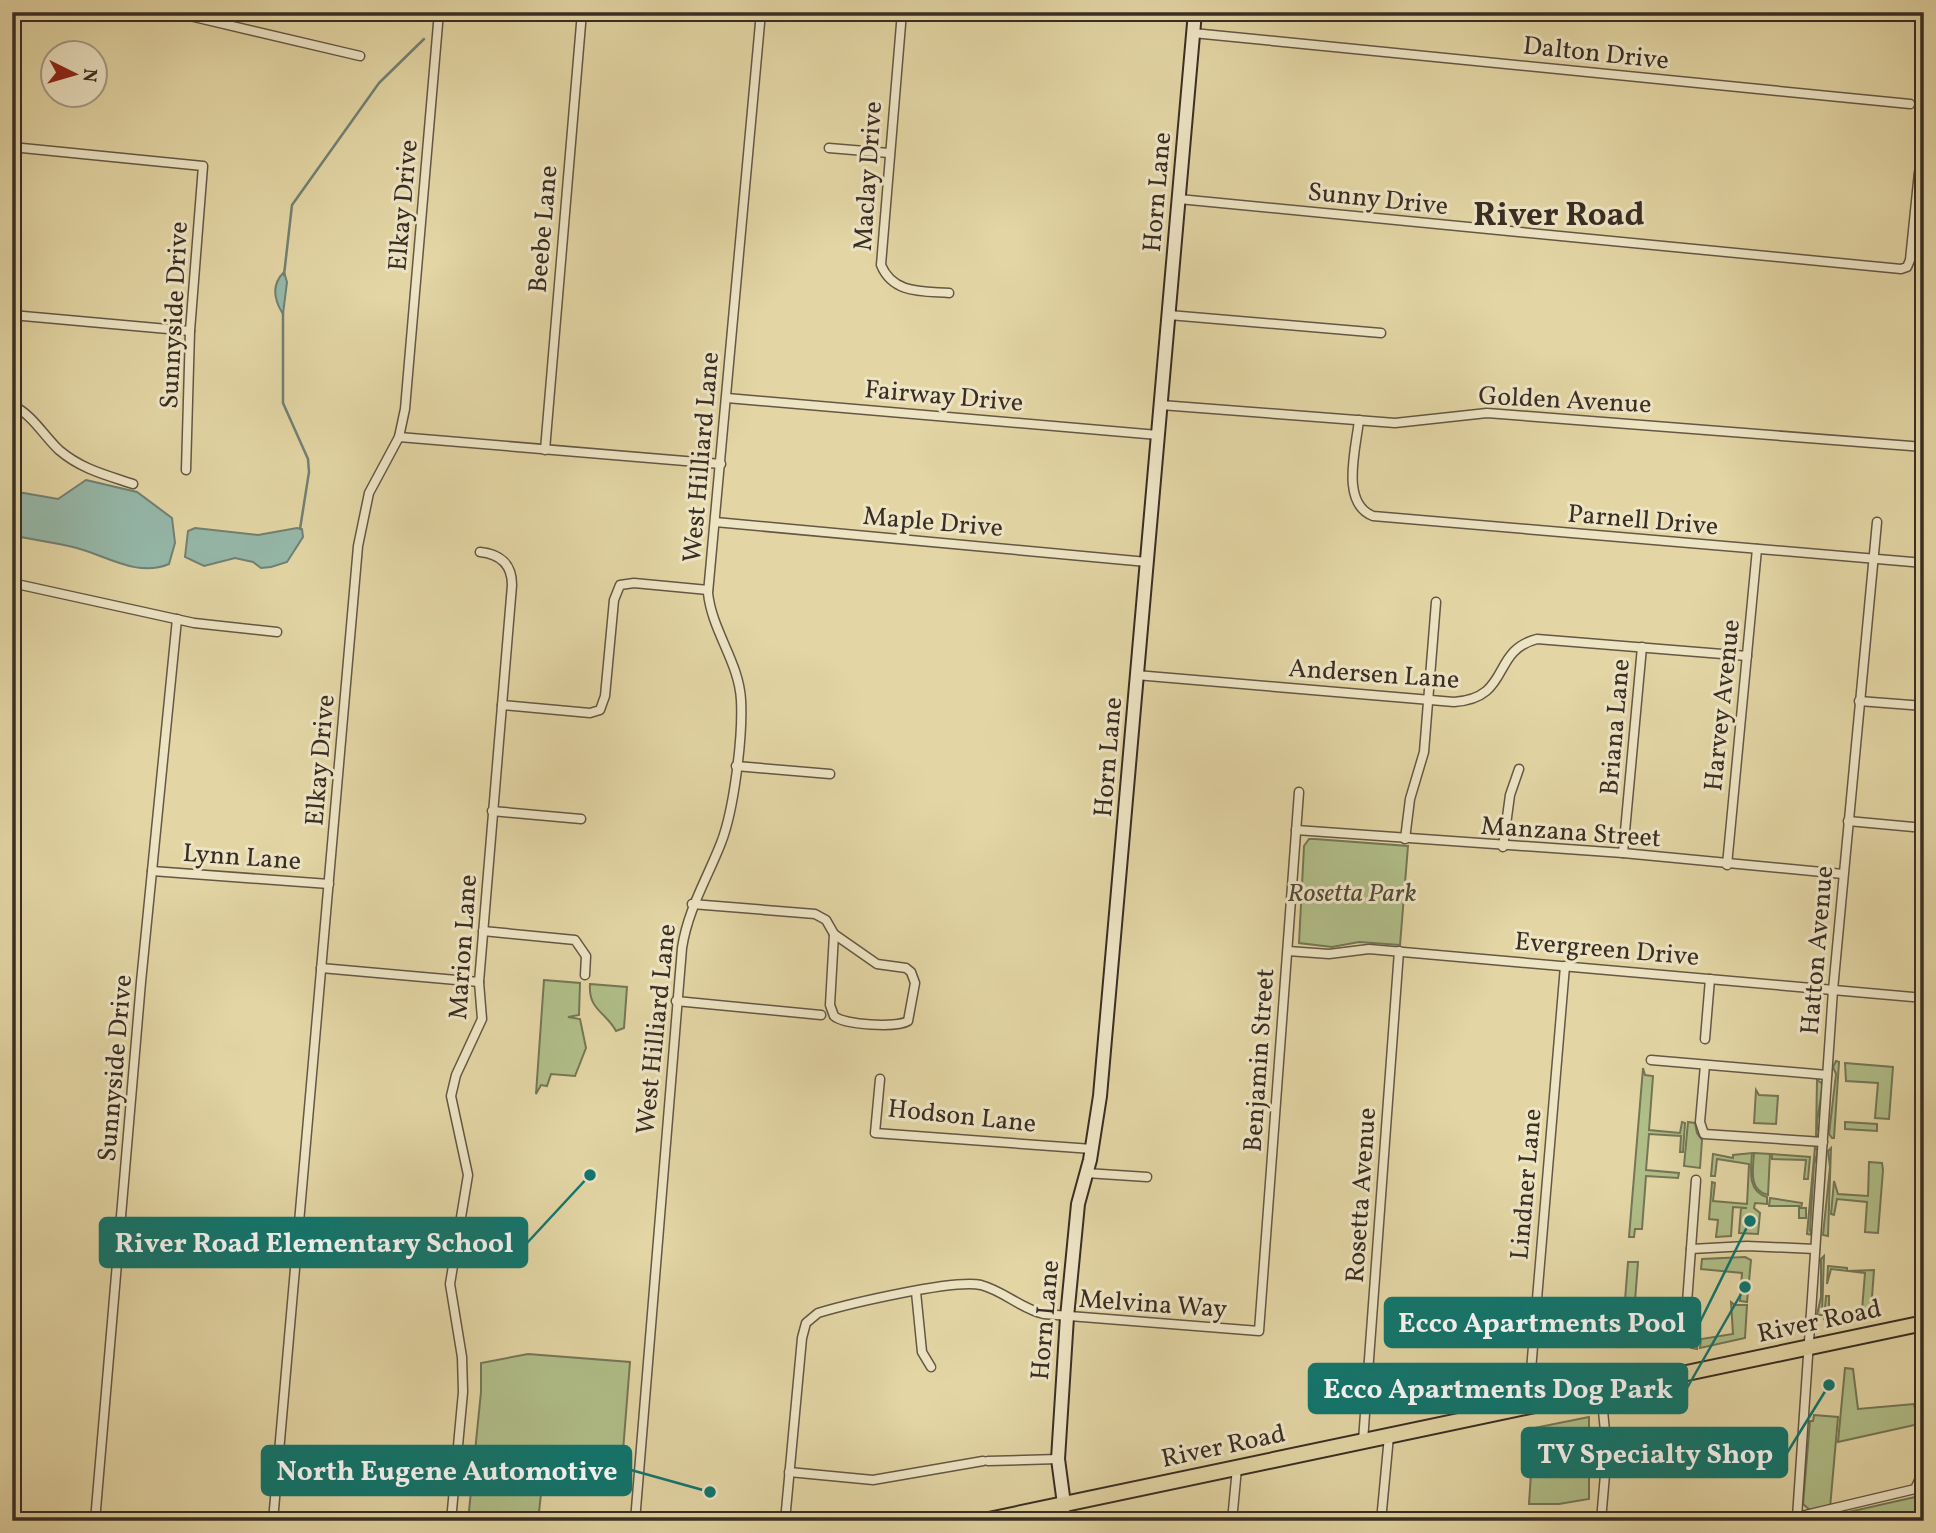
<svg xmlns="http://www.w3.org/2000/svg" width="1936" height="1533" viewBox="0 0 1936 1533" font-family="Vollkorn,serif">
<style>
.green{fill:#b0be88;stroke:#747656;stroke-width:2}
.water{fill:#95b8a9;stroke:#708074;stroke-width:2}
.lines{fill:none;stroke-linecap:round;stroke-linejoin:round}
.stream{stroke:#708074;stroke-width:2.5}
.street-casing{stroke:#645744;stroke-width:11}
.secondary-casing{stroke:#392d24;stroke-width:16}
.primary-casing{stroke:#392d24;stroke-width:18}
.street{stroke:#ede4c4;stroke-width:8}
.secondary{stroke:#ede4c4;stroke-width:12}
.primary{stroke:#e3d5a4;stroke-width:14}
.labels{text-anchor:middle;stroke-width:6;stroke-linejoin:round;paint-order:stroke}
.street-label{font-size:26px;fill:#392d24;stroke:#ede4c4}
.park-label{font-size:26px;font-style:italic;fill:#514a38;stroke:#ede4c4}
.district-label{font-size:33px;font-weight:bold;fill:#392d24;stroke:#ede4c4}
.leader{fill:none;stroke:#0f766e;stroke-width:2.5}
.callout-dot{fill:#0f766e;stroke:#ede4c4;stroke-width:2.5}
.callout{fill:#0f766e;stroke:#0f766e;stroke-width:2.5}
.callout-label{font-size:28px;text-anchor:middle;font-weight:bold;fill:#fff}
</style>
<rect width="100%" height="100%" fill="#e3d5a4"/>
<filter id="stains"><feTurbulence type="fractalNoise" baseFrequency=".00286" numOctaves="4"/><feColorMatrix values="0 0 0 0 .2 0 0 0 0 .09 0 0 0 0 .02 0 0 0 .5 -.17"/></filter>
<radialGradient id="worn" r=".72"><stop offset=".6" stop-color="#630" stop-opacity="0"/><stop offset="1" stop-color="#630" stop-opacity=".3"/></radialGradient>
<g class="green">
<polygon points="1924,67 1924,164 1915,163"/>
<polygon points="1315,839 1408,846 1400,945 1359,942 1332,947 1299,943 1304,846 1309,839"/>
<polygon points="544,980 580,983 579,1015 568,1017 580,1019 586,1048 575,1076 551,1074 547,1086 541,1085 536,1094"/>
<path d="M590,984L627,987L624,1028L616,1031C606,1012 588,1010 590,984Z"/>
<polygon points="1836,1061 1839,1062 1834,1138 1832,1138 1829,1134 1836,1074 1833,1067"/>
<polygon points="1845,1063 1893,1067 1889,1119 1875,1118 1878,1083 1846,1081"/>
<polygon points="1643,1068 1645,1075 1653,1076 1649,1130 1680,1133 1682,1122 1685,1123 1683,1152 1680,1152 1681,1136 1649,1134 1646,1170 1679,1173 1678,1178 1646,1176 1642,1229 1635,1229 1634,1237 1629,1237"/>
<polygon points="1817,1080 1823,1084 1817,1122 1819,1134 1816,1137"/>
<polygon points="1756,1090 1759,1095 1778,1096 1776,1124 1754,1123"/>
<polygon points="1688,1122 1695,1123 1697,1133 1702,1140 1700,1168 1684,1166"/>
<polygon points="1845,1122 1877,1124 1877,1131 1845,1129"/>
<polygon points="1815,1147 1818,1151 1814,1165 1810,1230 1812,1235 1807,1234"/>
<polygon points="1831,1148 1828,1236 1823,1235 1830,1167 1828,1151"/>
<path d="M1752,1153C1751,1170 1747,1191 1767,1197V1204L1755,1203L1754,1208L1760,1213L1758,1234L1739,1233L1741,1208H1747L1733,1207L1731,1236L1716,1237L1718,1220L1709,1219L1712,1182L1715,1183L1713,1201L1747,1204L1749,1164L1717,1159L1715,1176H1711L1713,1154L1733,1158V1155Z"/>
<path d="M1754,1153L1770,1154L1768,1195C1748,1190 1753,1169 1754,1153Z"/>
<polygon points="1772,1154 1810,1157 1808,1179 1804,1179 1806,1160 1772,1159"/>
<polygon points="1869,1162 1882,1163 1883,1170 1878,1233 1865,1232 1867,1202 1837,1199 1834,1215 1831,1214 1834,1181 1838,1194 1868,1196"/>
<polygon points="1770,1198 1802,1203 1801,1208 1806,1208 1806,1218 1799,1218 1799,1206 1769,1206"/>
<polygon points="1824,1256 1822,1315 1817,1315 1821,1297 1821,1259"/>
<polygon points="1745,1257 1751,1260 1747,1302 1740,1301 1742,1273 1701,1269 1702,1259"/>
<polygon points="1628,1262 1638,1262 1634,1314 1624,1313"/>
<polygon points="1828,1266 1847,1268 1847,1271 1874,1270 1871,1311 1862,1310 1865,1273 1831,1269 1827,1284"/>
<polygon points="1826,1296 1829,1296 1829,1312 1857,1315 1838,1319 1827,1315 1824,1320"/>
<polygon points="1731,1302 1735,1305 1747,1305 1745,1338 1700,1348 1701,1339 1733,1334"/>
<polygon points="1667,1303 1695,1305 1699,1329 1697,1349 1691,1348 1694,1319 1666,1314"/>
<polygon points="528,1354 630,1362 622,1464 545,1458 538,1521 468,1521 481,1392 481,1363"/>
<polygon points="1845,1368 1853,1369 1858,1409 1914,1404 1919,1424 1838,1442"/>
<polygon points="1814,1415 1838,1417 1830,1508 1811,1511 1803,1504 1810,1421 1813,1421"/>
<polygon points="1589,1417 1589,1499 1559,1504 1529,1504 1534,1428"/>
<polygon points="1924,1495 1924,1521 1825,1521 1826,1517"/>
</g>
<g class="water">
<path d="M284,272L287,282L283,314C274,300 271,285 284,272Z"/>
<path d="M86,480L137,492L172,518L175,543L169,564C136,578 104,554 73,547C53,542 32,540 12,535V491L58,499Z"/>
<polygon points="195,528 258,535 297,528 302,529 303,537 287,562 271,567 261,568 253,562 235,558 204,566 185,557 188,531"/>
</g>
<g class="lines">
<g class="stream">
<polyline points="284,275 292,205 379,83 424,39"/>
<polyline points="283,313 283,403 308,459 309,472 300,529"/>
</g>
<defs>
<g id="street">
<polyline points="173,12 360,56"/>
<path d="M902,12L881,265C893,294 922,291 949,293"/>
<polyline points="1193,33 1910,104"/>
<polyline points="12,147 203,166 190,331 186,470"/>
<polyline points="829,148 889,153"/>
<polyline points="1179,199 1901,269 1907,267 1910,260 1919,172"/>
<polyline points="12,315 190,331"/>
<polyline points="1169,315 1381,333"/>
<polyline points="727,398 1158,435"/>
<path d="M12,405C33,415 43,435 59,450C81,469 106,475 133,484"/>
<polyline points="1161,405 1395,423 1487,413 1924,447"/>
<path d="M1359,420C1356,449 1340,503 1373,516L1924,563"/>
<polyline points="399,437 721,464"/>
<polyline points="545,450 582,12"/>
<polyline points="715,522 1147,562"/>
<polyline points="12,583 194,623 277,632"/>
<path d="M1136,675L1454,702C1512,698 1490,651 1537,639L1747,656"/>
<polyline points="1859,701 1924,706"/>
<polyline points="502,705 590,713 600,710 605,696 614,600 620,585 634,583 708,590"/>
<polyline points="736,766 830,774"/>
<polyline points="492,811 581,819"/>
<polyline points="1848,821 1924,828"/>
<polyline points="1296,830 1623,853 1843,874"/>
<polyline points="1405,839 1410,799 1424,752 1436,602"/>
<polyline points="1503,847 1510,795 1519,769"/>
<polyline points="1623,853 1642,647"/>
<polyline points="1727,865 1757,549"/>
<polyline points="152,871 329,884"/>
<polyline points="692,904 815,914 826,920 834,934"/>
<polyline points="483,931 575,940 586,956 585,975"/>
<path d="M834,934L877,964L906,968L911,972L915,983L908,1021C897,1028 844,1025 834,1016L830,1005Z"/>
<polyline points="1288,951 1329,954 1369,949 1924,998"/>
<polyline points="321,968 479,982"/>
<polyline points="676,1001 821,1015"/>
<polyline points="1705,1039 1710,979"/>
<polyline points="1651,1060 1827,1075"/>
<polyline points="1705,1065 1700,1122 1704,1134 1823,1142"/>
<polyline points="880,1079 875,1133 1092,1149"/>
<polyline points="1086,1173 1147,1177"/>
<polyline points="1691,1249 1747,1246 1815,1249"/>
<polyline points="916,1292 922,1352 931,1367"/>
<polyline points="1687,1303 1696,1180"/>
<polyline points="1528,1406 1565,966"/>
<polyline points="1363,1441 1399,951"/>
<polyline points="988,1461 1058,1459"/>
<polyline points="789,1472 873,1480 983,1461"/>
<polyline points="1064,1504 1066,1521"/>
<polyline points="1797,1517 1915,1489 1921,1476 1924,1423"/>
<polyline points="95,1521 141,982 177,619"/>
<polyline points="273,1521 358,546 369,493 399,437 405,409 439,12"/>
<path d="M451,1521L463,1392L462,1357L450,1284L468,1175L451,1096L456,1075L482,1019L479,982L512,585C512,564 500,554 480,552"/>
<path d="M635,1521L682,948C688,909 707,879 721,843C734,810 743,736 741,700C739,662 712,631 708,593L761,12"/>
<path d="M785,1521L802,1338L806,1323L818,1313C848,1304 953,1279 981,1285C1004,1291 1021,1309 1044,1314L1259,1331L1299,792"/>
<polyline points="1232,1521 1237,1468"/>
<polyline points="1381,1521 1389,1436"/>
<polyline points="1601,1521 1607,1451 1601,1391"/>
<polyline points="1783,1521 1797,1517 1833,990 1877,522"/>
</g>
<polyline id="secondary" points="1064,1504 1058,1459 1067,1317 1078,1204 1090,1160 1100,1096 1195,12"/>
<polyline id="primary" points="984,1521 1924,1323"/>
</defs>
<use href="#street" class="street-casing"/>
<use href="#secondary" class="secondary-casing"/>
<use href="#primary" class="primary-casing"/>
<use href="#street" class="street"/>
<use href="#secondary" class="secondary"/>
<use href="#primary" class="primary"/>
</g>
<g class="labels">
<g class="street-label">
<text transform="translate(1596 52) rotate(6)" y="9">Dalton Drive</text>
<text transform="translate(867 176) rotate(-86)" y="9">Maclay Drive</text>
<text transform="translate(1156 192) rotate(-85)" y="9">Horn Lane</text>
<text transform="translate(1378 198) rotate(6)" y="9">Sunny Drive</text>
<text transform="translate(402 205) rotate(-85)" y="9">Elkay Drive</text>
<text transform="translate(542 229) rotate(-85)" y="9">Beebe Lane</text>
<text transform="translate(173 315) rotate(-87)" y="9">Sunnyside Drive</text>
<text transform="translate(944 395) rotate(5)" y="9">Fairway Drive</text>
<text transform="translate(1565 399) rotate(3)" y="9">Golden Avenue</text>
<text transform="translate(700 457) rotate(-85)" y="9">West Hilliard Lane</text>
<text transform="translate(1643 519) rotate(5)" y="9">Parnell Drive</text>
<text transform="translate(933 521) rotate(5)" y="9">Maple Drive</text>
<text transform="translate(1374 673) rotate(4)" y="9">Andersen Lane</text>
<text transform="translate(1721 705) rotate(-84)" y="9">Harvey Avenue</text>
<text transform="translate(1614 727) rotate(-85)" y="9">Briana Lane</text>
<text transform="translate(1107 757) rotate(-85)" y="9">Horn Lane</text>
<text transform="translate(319 760) rotate(-85)" y="9">Elkay Drive</text>
<text transform="translate(1571 831) rotate(4)" y="9">Manzana Street</text>
<text transform="translate(242 856) rotate(4)" y="9">Lynn Lane</text>
<text transform="translate(462 947) rotate(-86)" y="9">Marion Lane</text>
<text transform="translate(1607 948) rotate(5)" y="9">Evergreen Drive</text>
<text transform="translate(1816 950) rotate(-85)" y="9">Hatton Avenue</text>
<text transform="translate(655 1029) rotate(-84)" y="9">West Hilliard Lane</text>
<text transform="translate(1258 1060) rotate(-86)" y="9">Benjamin Street</text>
<text transform="translate(114 1068) rotate(-85)" y="9">Sunnyside Drive</text>
<text transform="translate(962 1115) rotate(6)" y="9">Hodson Lane</text>
<text transform="translate(1525 1184) rotate(-85)" y="9">Lindner Lane</text>
<text transform="translate(1360 1195) rotate(-86)" y="9">Rosetta Avenue</text>
<text transform="translate(1153 1303) rotate(4)" y="9">Melvina Way</text>
<text transform="translate(1044 1320) rotate(-85)" y="9">Horn Lane</text>
<text transform="translate(1819 1320) rotate(-12)" y="9">River Road</text>
<text transform="translate(1223 1445) rotate(-12)" y="9">River Road</text>
</g>
<g class="park-label">
<text x="1352" y="901">Rosetta Park</text>
</g>
<g class="district-label">
<text x="1559" y="225">River Road</text>
</g>
</g>
<path class="leader" d="M590 1175L527 1243M1750 1221L1700 1322M1745 1287L1687 1388M1829 1385L1787 1453M710 1492L631 1470"/>
<g class="callout-dot">
<circle cx="590" cy="1175" r="7"/>
<circle cx="1750" cy="1221" r="7"/>
<circle cx="1745" cy="1287" r="7"/>
<circle cx="1829" cy="1385" r="7"/>
<circle cx="710" cy="1492" r="7"/>
</g>
<g class="callout">
<rect x="100" y="1218" width="427" height="49" rx="7"/>
<rect x="1385" y="1298" width="315" height="49" rx="7"/>
<rect x="1309" y="1364" width="378" height="49" rx="7"/>
<rect x="1522" y="1428" width="265" height="49" rx="7"/>
<rect x="262" y="1446" width="369" height="49" rx="7"/>
</g>
<g class="callout-label">
<text x="314" y="1252">River Road Elementary School</text>
<text x="1542" y="1332">Ecco Apartments Pool</text>
<text x="1498" y="1398">Ecco Apartments Dog Park</text>
<text x="1655" y="1463">TV Specialty Shop</text>
<text x="447" y="1480">North Eugene Automotive</text>
</g>
<rect width="1936" height="1533" fill="none" stroke="#e3d5a4" stroke-width="42"/>
<rect x="14" y="14" width="1908" height="1505" fill="none" stroke="#392d24" stroke-width="3.5"/>
<rect x="21" y="21" width="1894" height="1491" fill="none" stroke="#392d24" stroke-width="2"/>
<g transform="translate(74 74) rotate(95)"><circle r="33" fill="#ede4c4" stroke="#a59b84" stroke-width="2"/>
<path d="M0-5L12 26L0 18L-12 26Z" fill="#8f2418"/>
<text y="-10" font-size="19" font-weight="bold" text-anchor="middle" fill="#392d24">N</text>
</g>
<rect width="100%" height="100%" filter="url(#stains)"/>
<rect width="100%" height="100%" fill="url(#worn)"/>
</svg>
